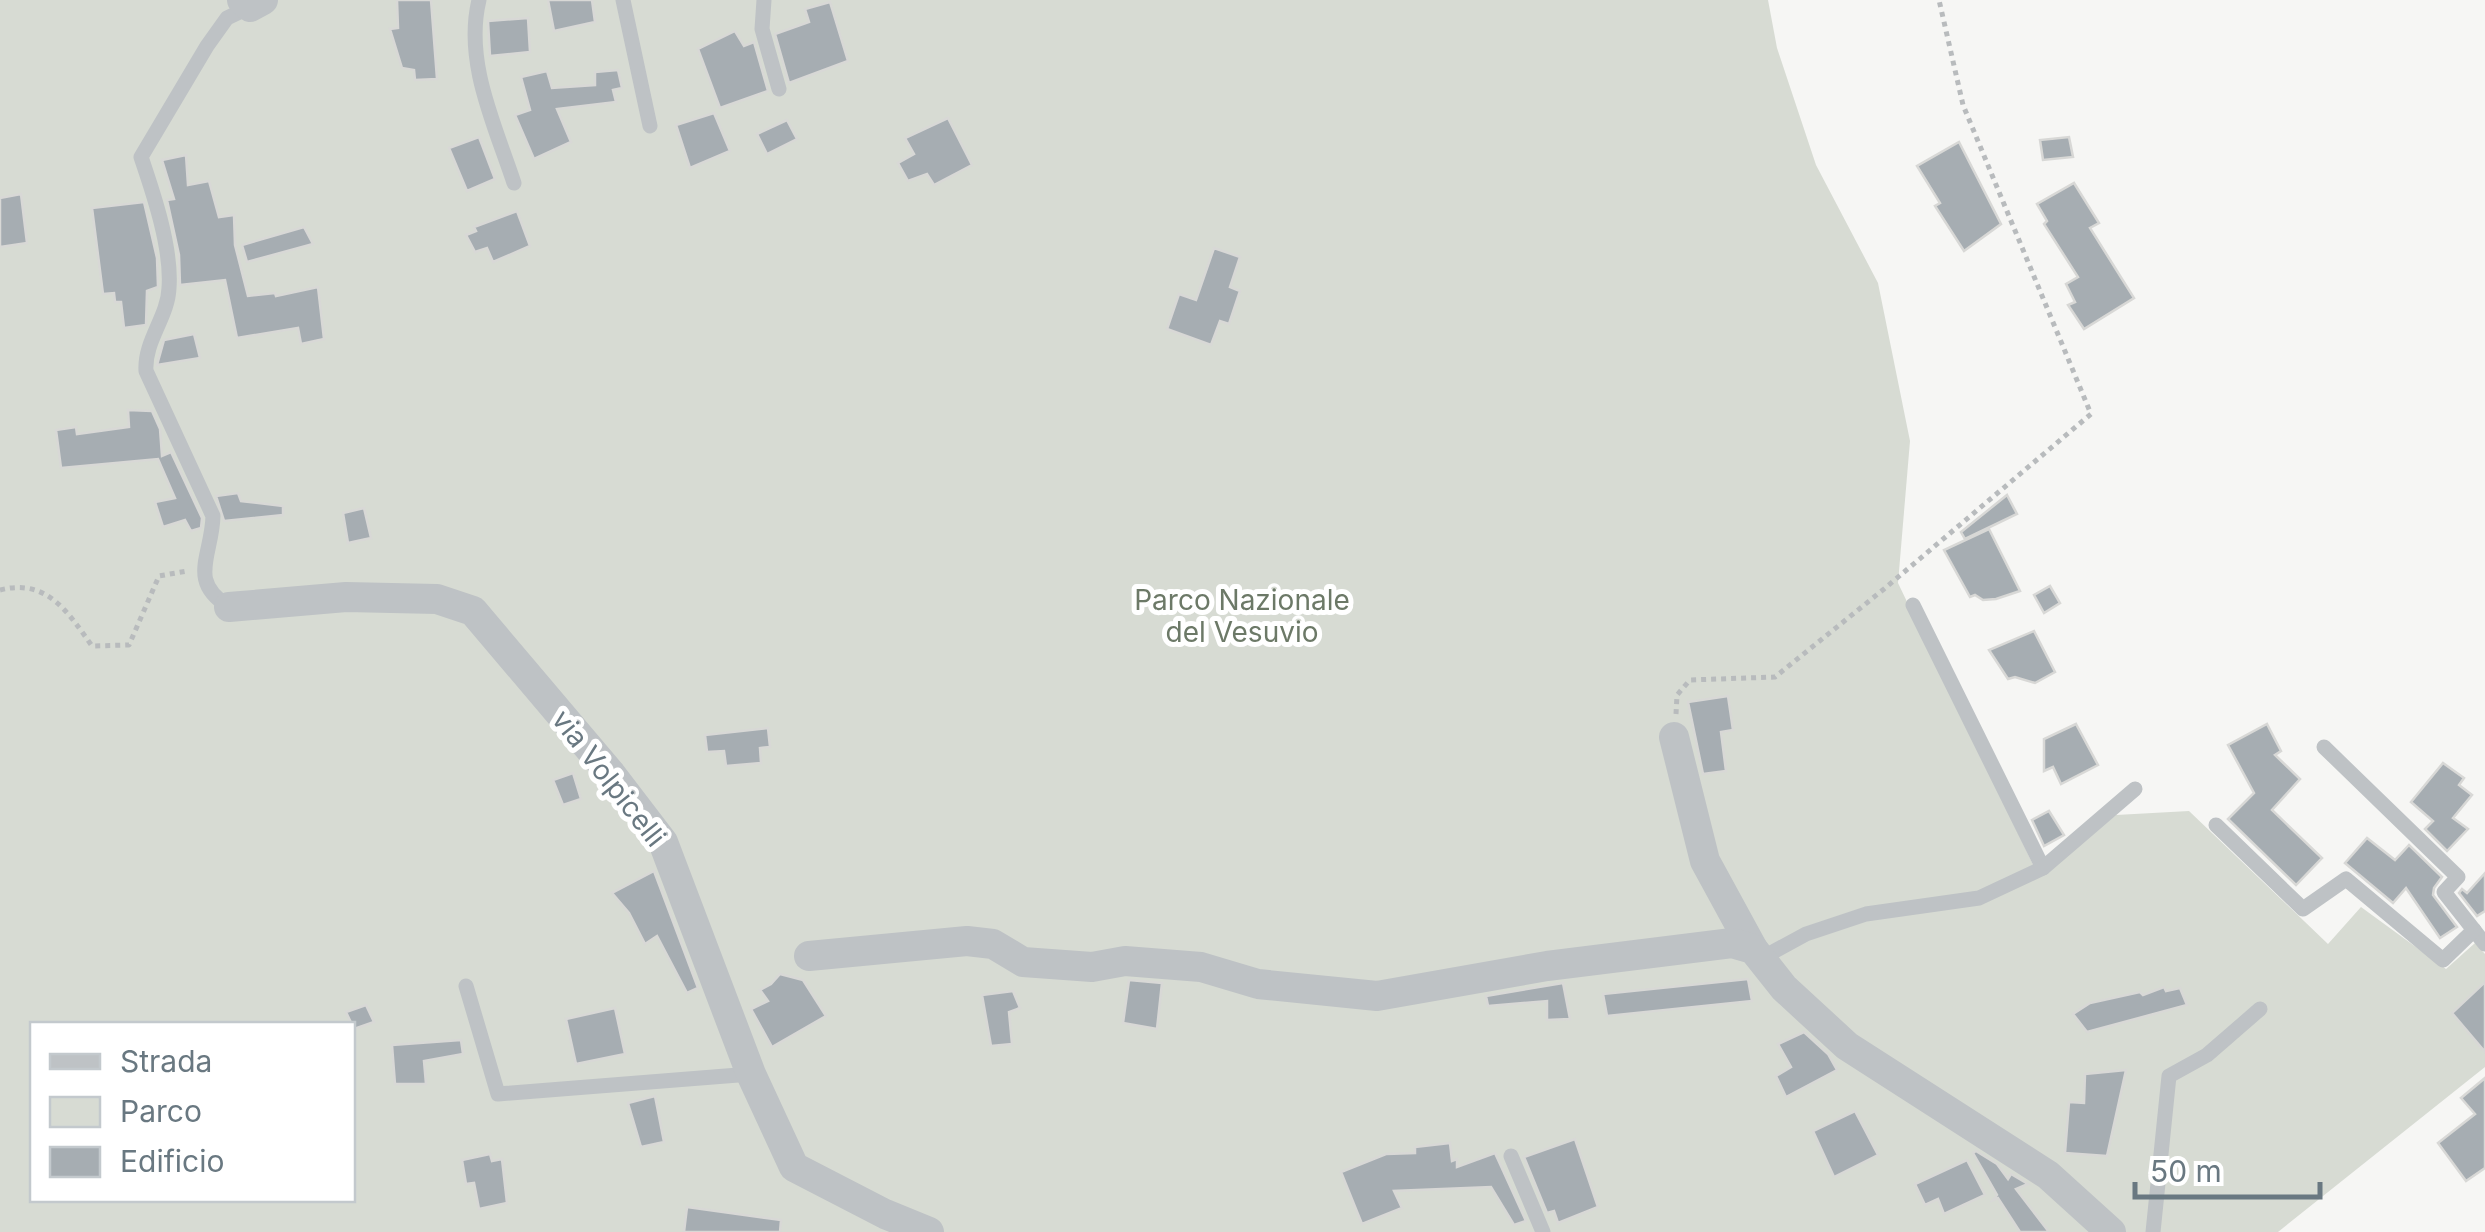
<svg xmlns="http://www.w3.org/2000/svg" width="2485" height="1232" viewBox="0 0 2485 1232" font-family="Inter,sans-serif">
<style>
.green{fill:#d7dbd3;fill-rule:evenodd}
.building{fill:#a6adb2;stroke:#d8d8d6;stroke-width:2.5}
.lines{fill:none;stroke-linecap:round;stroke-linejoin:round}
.path{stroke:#b8bbbd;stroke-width:5;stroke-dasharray:5 5;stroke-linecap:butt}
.service{stroke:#bec2c5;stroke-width:15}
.minor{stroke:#bec2c5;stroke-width:30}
.labels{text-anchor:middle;stroke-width:10;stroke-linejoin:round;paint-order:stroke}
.park-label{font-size:28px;fill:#6c7967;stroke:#fff}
.street-label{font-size:28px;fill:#697881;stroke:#fff}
</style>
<rect width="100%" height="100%" fill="#f6f6f4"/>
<path class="green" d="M0,0H1768L1777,48L1816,165L1878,283L1910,441L1898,583L2039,877L2116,815L2189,811L2328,944L2361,907L2446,969L2475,943L2485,954V1067L2278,1232H0ZM32,1024H352V1200H32Z"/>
<g class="building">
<polygon points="397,0 431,0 437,79 415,80 414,70 402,68 390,29 398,28"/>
<polygon points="548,0 592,0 595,22 554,31"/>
<polygon points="830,2 848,61 789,83 775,34 809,22 805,9"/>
<polygon points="528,18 530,52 490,56 488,21"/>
<polygon points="735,31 744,46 754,42 768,91 720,108 698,49"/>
<polygon points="618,70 622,88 613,90 616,102 557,109 571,142 534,159 515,115 530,110 521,77 547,71 552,88 595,85 595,72"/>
<polygon points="714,113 730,151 690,168 676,125"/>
<polygon points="948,118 972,165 934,185 927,174 908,181 898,163 914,154 905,138"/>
<polygon points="787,120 797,139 767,154 757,134"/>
<polygon points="479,137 495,179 467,191 449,148"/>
<polygon points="2069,137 2073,157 2043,160 2040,140"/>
<polygon points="1959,142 2001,224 1964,251 1935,206 1940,203 1917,166"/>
<polygon points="186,155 188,185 209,181 219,217 234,215 235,245 248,296 275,293 276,296 318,287 324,339 301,344 298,328 237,338 225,280 180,285 179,255 167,200 174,199 162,160"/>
<polygon points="2074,183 2099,223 2090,228 2134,298 2084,329 2068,305 2075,302 2066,284 2078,277 2044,224 2047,221 2037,204"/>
<polygon points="21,194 27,243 0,247 0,198"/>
<polygon points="144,202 157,258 158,287 147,291 146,325 124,328 121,302 115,302 114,293 103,294 92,208"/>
<polygon points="517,211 530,246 493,262 487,248 475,252 466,235 476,231 474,227"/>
<polygon points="304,227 313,244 247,262 242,245"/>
<polygon points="1214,248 1240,257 1230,287 1240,291 1229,324 1220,321 1211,345 1167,329 1179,294 1196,300"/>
<polygon points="194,334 200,358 157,365 164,340"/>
<polygon points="128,410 152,411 160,429 162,456 171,452 202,518 201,528 191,531 185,520 163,527 155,502 175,498 158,459 61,468 56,430 76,427 77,434 129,427"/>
<polygon points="238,493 241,501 283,506 283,515 224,521 216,496"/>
<polygon points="2007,495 2017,514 1965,539 1961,532"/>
<polygon points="364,508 371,538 348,543 343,513"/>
<polygon points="1989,529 2020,591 1996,599 1983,600 1975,595 1970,597 1944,550"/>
<polygon points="2050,586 2060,603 2044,613 2034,595"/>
<polygon points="2034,631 2055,672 2035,683 2015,677 2008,679 1989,650"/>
<polygon points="1728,696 1733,730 1721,732 1726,771 1703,774 1688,702"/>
<polygon points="2076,724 2098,765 2061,784 2053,767 2044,771 2044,739"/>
<polygon points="2267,724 2281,751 2275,755 2300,779 2272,810 2322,858 2296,885 2228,819 2254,793 2228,745"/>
<polygon points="768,728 770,747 760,748 761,763 726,766 724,751 707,752 705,735"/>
<polygon points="2443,763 2464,778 2459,785 2472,795 2453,818 2468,829 2447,851 2425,829 2433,821 2411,802"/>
<polygon points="573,773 581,799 563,805 553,780"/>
<polygon points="2049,811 2064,835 2044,846 2032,820"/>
<polygon points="2367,838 2395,860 2409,845 2442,877 2434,888 2433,895 2457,927 2440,938 2406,888 2393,903 2345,863"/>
<polygon points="654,871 698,988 687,993 657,936 645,944 629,913 612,893"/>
<polygon points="2485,873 2485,911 2477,916 2459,893 2462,889 2467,893"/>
<polygon points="780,974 803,980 826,1016 772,1047 751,1009 768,1001 760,990 771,984"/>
<polygon points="1748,979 1752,1001 1607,1016 1603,994"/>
<polygon points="1129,980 1162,983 1157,1029 1123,1023"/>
<polygon points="2485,982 2485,1052 2452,1013"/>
<polygon points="1563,983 1570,1019 1547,1020 1547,1001 1488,1006 1486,996"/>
<polygon points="2164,987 2166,991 2180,988 2187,1005 2087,1032 2073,1014 2090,1003 2140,992 2143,995"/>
<polygon points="1013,991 1020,1008 1009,1012 1012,1044 991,1046 982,995"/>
<polygon points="366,1005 374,1022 354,1029 346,1012"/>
<polygon points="615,1008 625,1054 576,1064 566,1019"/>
<polygon points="1804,1032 1828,1054 1837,1070 1786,1097 1776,1076 1791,1067 1778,1044"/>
<polygon points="461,1040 463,1054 424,1061 426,1084 395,1084 392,1045"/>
<polygon points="2126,1070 2107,1156 2065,1153 2069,1102 2084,1103 2085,1074"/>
<polygon points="2485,1078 2485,1168 2466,1181 2438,1143 2475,1114 2461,1098"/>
<polygon points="655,1096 664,1142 641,1147 628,1103"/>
<polygon points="1855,1111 1878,1155 1834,1177 1813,1131"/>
<polygon points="1575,1139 1598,1207 1558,1223 1554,1211 1547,1213 1524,1157"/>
<polygon points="1450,1143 1452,1161 1457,1159 1457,1167 1495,1153 1526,1221 1514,1225 1491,1187 1394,1191 1402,1208 1362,1224 1341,1172 1386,1154 1415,1153 1415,1147"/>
<polygon points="1976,1151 1997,1164 2008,1179 2011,1174 2028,1184 2016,1189 2049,1232 2020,1232 1998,1198 1993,1200 1997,1195 1973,1153"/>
<polygon points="490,1154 492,1161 502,1159 507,1203 479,1209 474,1183 466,1184 462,1160"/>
<polygon points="1967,1160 1985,1195 1944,1214 1938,1199 1925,1205 1915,1184"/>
<polygon points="687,1207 781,1220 780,1232 684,1232"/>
</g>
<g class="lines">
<g class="path">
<path d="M0,590C47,578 68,612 92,646L129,645L159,576L187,571"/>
<polyline points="1676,714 1677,695 1690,680 1775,677 1884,589 2091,414 1963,105 1939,0"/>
</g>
<g class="service">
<path d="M479,0C464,62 495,125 514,183"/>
<polyline points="623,0 650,126"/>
<polyline points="764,0 762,29 779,89"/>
<polyline points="1913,605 2043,868"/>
<path d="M229,607C187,581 212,556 213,516L146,371C144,341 168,317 169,288C172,249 154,195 141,157L207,46L227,18L250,7"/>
<polyline points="2324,747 2458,877 2444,892 2485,944"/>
<polyline points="2216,825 2303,909 2346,879 2443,960 2474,930"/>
<polyline points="1760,959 1806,934 1866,914 1979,898 2043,868 2135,789"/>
<polyline points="466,986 498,1094 751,1074"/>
<polyline points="1511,1156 1543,1232"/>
<polyline points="2153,1232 2169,1076 2207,1055 2260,1009"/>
</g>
<g class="minor">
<polyline points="242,0 250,7 263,0"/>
<polyline points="229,607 346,597 437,599 473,611 611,774 663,842 751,1074 794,1167 885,1214 929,1232"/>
<polyline points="1674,737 1705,861 1753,949"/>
<polyline points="809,956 967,941 993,944 1023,962 1092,967 1125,961 1201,967 1258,984 1377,996 1547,966 1732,943 1753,949 1784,988 1847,1046 2048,1175 2111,1232"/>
</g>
</g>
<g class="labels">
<g class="park-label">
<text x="1242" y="610">Parco Nazionale<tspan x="1242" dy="32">del Vesuvio</tspan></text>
</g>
<g class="street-label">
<text transform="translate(609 778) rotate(52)" y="10">via Volpicelli</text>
</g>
</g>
<rect x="30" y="1022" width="325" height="180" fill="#ffffff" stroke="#c3c9cd" stroke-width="2.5"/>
<rect x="50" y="1054" width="50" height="15" fill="#bec2c5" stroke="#c3c9cd" stroke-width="2.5"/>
<text x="120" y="1072" font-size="30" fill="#697881">Strada</text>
<rect x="50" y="1097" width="50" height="30" fill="#d7dbd3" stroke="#c3c9cd" stroke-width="2.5"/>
<text x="120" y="1122" font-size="30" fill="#697881">Parco</text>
<rect x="50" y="1147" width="50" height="30" fill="#a6adb2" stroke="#c3c9cd" stroke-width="2.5"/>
<text x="120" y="1172" font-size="30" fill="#697881">Edificio</text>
<path d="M2135 1182v15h185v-15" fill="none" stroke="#697881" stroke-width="5"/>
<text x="2150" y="1182" font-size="30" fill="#697881" stroke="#ffffff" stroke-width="8" paint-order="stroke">50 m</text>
</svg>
